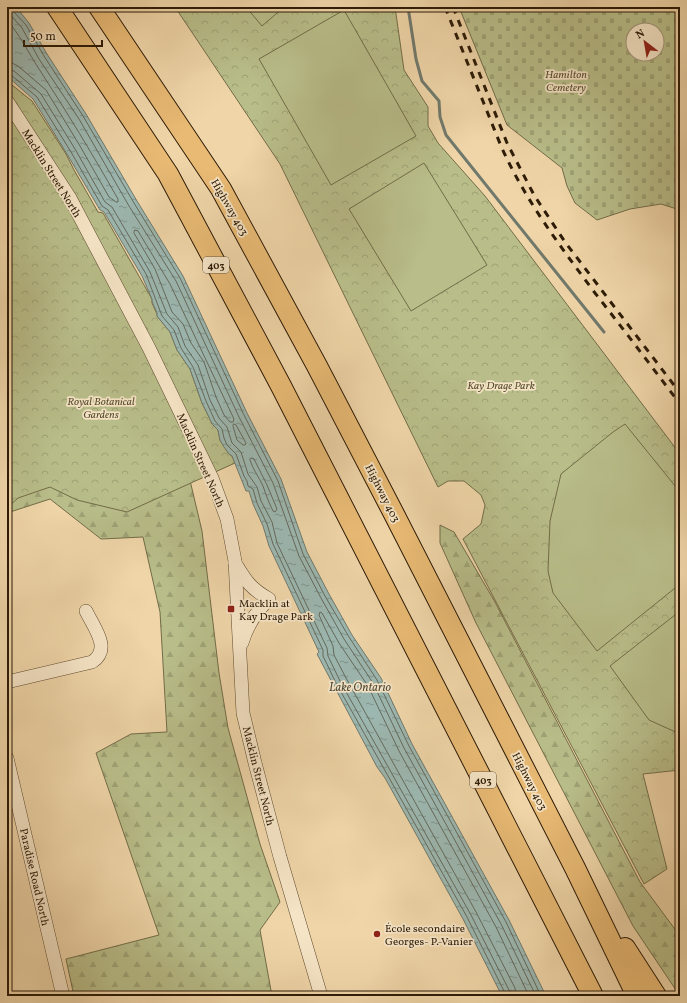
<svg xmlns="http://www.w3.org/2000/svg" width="687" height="1003" viewBox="0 0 687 1003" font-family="Vollkorn,serif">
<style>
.forest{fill:url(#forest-firs);stroke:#726c48}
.cemetery{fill:url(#cemetery-stones);stroke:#726c48;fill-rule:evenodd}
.park{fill:url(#park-crowns);stroke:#726c48}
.garden{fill:#b8bd89;stroke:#726c48}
.water{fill:url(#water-ripples);stroke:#70796c}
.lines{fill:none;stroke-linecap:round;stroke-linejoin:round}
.shore{stroke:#64695c;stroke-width:1}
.stream{stroke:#70796c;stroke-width:3}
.minor-casing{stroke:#5e4a2f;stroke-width:14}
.highway-casing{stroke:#2d1b07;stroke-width:22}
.minor{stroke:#f5e4c6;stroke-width:13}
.highway{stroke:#e8ba74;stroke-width:20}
.rail{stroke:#2d1b07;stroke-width:3;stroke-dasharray:7 7;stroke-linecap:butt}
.poi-dot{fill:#8f2418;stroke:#f5e4c6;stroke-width:1.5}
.labels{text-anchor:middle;stroke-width:3.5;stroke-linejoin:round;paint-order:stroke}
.shield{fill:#f5e4c6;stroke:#695740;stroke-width:1}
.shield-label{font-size:10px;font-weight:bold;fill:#2d1b07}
.park-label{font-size:11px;font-style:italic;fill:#574c2e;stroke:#f5e4c6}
.street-label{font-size:11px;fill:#2d1b07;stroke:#f5e4c6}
.poi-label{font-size:11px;fill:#2d1b07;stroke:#f5e4c6;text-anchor:start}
.water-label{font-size:12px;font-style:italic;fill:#4e4a3a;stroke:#f5e4c6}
</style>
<defs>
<pattern id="forest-firs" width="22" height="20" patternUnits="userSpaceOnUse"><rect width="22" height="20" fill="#b8bd89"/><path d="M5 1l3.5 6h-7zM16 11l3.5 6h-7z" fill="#9ea275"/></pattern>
<pattern id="cemetery-stones" width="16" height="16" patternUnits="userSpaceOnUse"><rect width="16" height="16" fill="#b8bd89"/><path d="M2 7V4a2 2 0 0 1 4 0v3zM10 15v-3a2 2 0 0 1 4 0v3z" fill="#9ea275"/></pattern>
<pattern id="park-crowns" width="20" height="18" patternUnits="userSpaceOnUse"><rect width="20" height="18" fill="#b8bd89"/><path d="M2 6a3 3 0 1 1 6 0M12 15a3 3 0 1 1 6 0" fill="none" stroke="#9ea275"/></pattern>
<pattern id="water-ripples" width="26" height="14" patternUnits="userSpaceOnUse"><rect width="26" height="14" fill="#9cb7b0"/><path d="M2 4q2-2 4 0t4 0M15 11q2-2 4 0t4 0" fill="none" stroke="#80948d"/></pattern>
</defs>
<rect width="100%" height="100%" fill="#efd5a8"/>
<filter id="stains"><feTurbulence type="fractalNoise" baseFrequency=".005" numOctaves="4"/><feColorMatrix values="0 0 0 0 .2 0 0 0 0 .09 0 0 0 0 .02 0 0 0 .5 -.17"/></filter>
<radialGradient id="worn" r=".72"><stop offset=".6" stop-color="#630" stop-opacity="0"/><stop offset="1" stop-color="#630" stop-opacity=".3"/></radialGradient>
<g class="forest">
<polygon points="7,190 184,455 202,531 219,673 228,728 260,844 280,902 260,930 272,996 74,996 66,959 159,935 96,753 131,734 167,732 160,612 143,537 101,539 50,499 7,513"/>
<polygon points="440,525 454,532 495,602 640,882 680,936 680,996 633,926 476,623 440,543"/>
</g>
<path class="cemetery" d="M459,7H680V210L661,204L630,209L597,220L575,203L567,186L562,168L507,125ZM633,30H657V54H633Z"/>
<g class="park">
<polygon points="175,7 395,7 404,70 428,107 428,126 438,143 485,196 680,454 680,770 643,774 667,869 644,884 463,539 481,524 485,505 481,495 464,481 448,481 438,487 280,164"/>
<polygon points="7,81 32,101 66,154 74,170 98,212 103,213 152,299 152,303 157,314 157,316 170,332 177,350 190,369 202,403 208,415 212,424 218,430 220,440 229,454 232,456 235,463 127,512 77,500 50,487 18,498 7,508"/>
</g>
<g class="garden">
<polygon points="246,7 284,7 262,26"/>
<polygon points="344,10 416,136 331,185 259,59"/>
<polygon points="424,163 487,265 411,311 349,209"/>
<polygon points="625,424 680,492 680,584 597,651 553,593 548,571 550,521 561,474 613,432"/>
<polygon points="680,611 680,734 649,720 610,666"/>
</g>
<path class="water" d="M7,7H16L29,23L47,54L86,114L137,201L183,276L247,413L281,479L307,552L329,594L352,635L381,678L412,744L509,920L546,996H502L463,919L385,778L377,767L317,654L319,652L269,546L263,526L253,504L249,491H246L232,456L229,454L224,447L220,440L218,430L212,424L208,415L202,403L190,369L177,350L170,332L157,316C158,311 152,305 152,299L142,276L104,212L100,210L67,154L33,99L7,76Z"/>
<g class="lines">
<g class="shore">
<polyline points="8,7 9,13 22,28 39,59 79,119 129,206 176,281 239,417 273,483 299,556 321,598 344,639 373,683 404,748 501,924 536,996"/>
<polyline points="13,7 13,11 26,25 44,56 83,116 134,203 180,278 244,415 278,481 303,554 325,596 349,637 377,680 409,746 506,922 541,996"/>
<path d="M7,20C20,35 28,52 39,69C67,112 93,155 118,199V202H116L109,197L80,146L46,90L18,66L12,63H7"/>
<polyline points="7,69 14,71 41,94 75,149 105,202 112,207 150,272 167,314 178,327 185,346 198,365 210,400 219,418 227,427 232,443 241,452 248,474 257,487 261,501 272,522 277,543 327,648 328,656 340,681 471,915 509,990 510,996"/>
<polyline points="7,74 11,75 37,97 71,152 102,206 108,210 146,274 162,316 174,330 181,348 193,367 206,401 215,421 222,429 224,438 227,445 236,454 244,476 247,481 248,486 253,489 257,503 267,524 273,544 323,650 323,656 336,683 467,917 505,993 505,996"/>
<polygon points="135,230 138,231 170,284 234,419 233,422 230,422 224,415 216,397 204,362 191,343 183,324 172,312 155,269 134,233"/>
<polygon points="234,424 236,425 246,443 245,445 243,445 237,440 233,426"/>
<path d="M252,458L254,459L267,485L277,509L275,512L273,511C269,503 266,495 263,486C259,477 253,470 250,460Z"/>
<polyline points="516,996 515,988 476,912 346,678 334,655 333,646 319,615 320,612 322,613 339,643 368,686 399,751 496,927 529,996"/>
</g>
<polyline class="stream" points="408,7 416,59 422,81 439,101 440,117 446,135 604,332"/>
<defs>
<g id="minor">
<polyline points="7,101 70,198 82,221 149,348 212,478 227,519 235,561 243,713 255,763 280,857 321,996"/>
<path d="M235,563C246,581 250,588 269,599C256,612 247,625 242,643"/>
<path d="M7,682L92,662C112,649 94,628 86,611"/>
<polyline points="7,758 63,996"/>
</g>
<g id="highway">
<polyline points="57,7 168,174 281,386 593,996"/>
<polyline points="99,7 221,189 317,366 394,514 575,868 637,996"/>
<polyline points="625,948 656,996"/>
</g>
</defs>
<use href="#minor" class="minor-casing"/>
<use href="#highway" class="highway-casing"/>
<use href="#minor" class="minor"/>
<use href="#highway" class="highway"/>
<g class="rail">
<path d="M445,7L501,146C525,200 560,246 595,293C624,330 652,367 680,404"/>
<polyline points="453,7 507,143 534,195 565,242 680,393"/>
</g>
</g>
<g class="poi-dot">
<rect x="227" y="605" width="8" height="8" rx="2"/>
<circle cx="377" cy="934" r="4"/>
</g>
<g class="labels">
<g class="shield">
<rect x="203" y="257" width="26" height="16" rx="3"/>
<rect x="470" y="772" width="26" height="16" rx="3"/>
</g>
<g class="shield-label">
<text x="216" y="269">403</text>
<text x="483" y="784">403</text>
</g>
<g class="park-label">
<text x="566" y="78">Hamilton<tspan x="566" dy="13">Cemetery</tspan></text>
<text x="501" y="389">Kay Drage Park</text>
<text x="101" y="405">Royal Botanical<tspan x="101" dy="13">Gardens</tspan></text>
</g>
<g class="street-label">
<text transform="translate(52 173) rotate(58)" y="4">Macklin Street North</text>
<text transform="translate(230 207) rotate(60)" y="4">Highway 403</text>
<text transform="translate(201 460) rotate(66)" y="4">Macklin Street North</text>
<text transform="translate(383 493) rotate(63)" y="4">Highway 403</text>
<text transform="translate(259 776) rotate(76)" y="4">Macklin Street North</text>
<text transform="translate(530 781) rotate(63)" y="4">Highway 403</text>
<text transform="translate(35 877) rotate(77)" y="4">Paradise Road North</text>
</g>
<g class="poi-label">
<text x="239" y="607">Macklin at<tspan x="239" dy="13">Kay Drage Park</tspan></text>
<text x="385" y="932">École secondaire<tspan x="385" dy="13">Georges- P.-Vanier</tspan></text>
</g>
<g class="water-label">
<text x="360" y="691">Lake Ontario</text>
</g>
</g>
<rect width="687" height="1003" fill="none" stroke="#efd5a8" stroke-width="24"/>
<rect x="8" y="8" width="671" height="987" fill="none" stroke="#2d1b07" stroke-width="2"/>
<rect x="12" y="12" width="663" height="979" fill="none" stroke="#2d1b07"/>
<g transform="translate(645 42) rotate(329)"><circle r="19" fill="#f5e4c6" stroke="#a5947a"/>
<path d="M0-3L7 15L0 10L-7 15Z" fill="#8f2418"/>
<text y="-6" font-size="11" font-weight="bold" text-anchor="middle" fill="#2d1b07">N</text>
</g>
<path d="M24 40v6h78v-6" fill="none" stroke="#2d1b07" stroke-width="2"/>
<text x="30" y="40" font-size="12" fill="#2d1b07" stroke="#f5e4c6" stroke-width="3" paint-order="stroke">50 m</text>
<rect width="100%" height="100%" filter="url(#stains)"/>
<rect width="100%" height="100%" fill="url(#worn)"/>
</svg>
